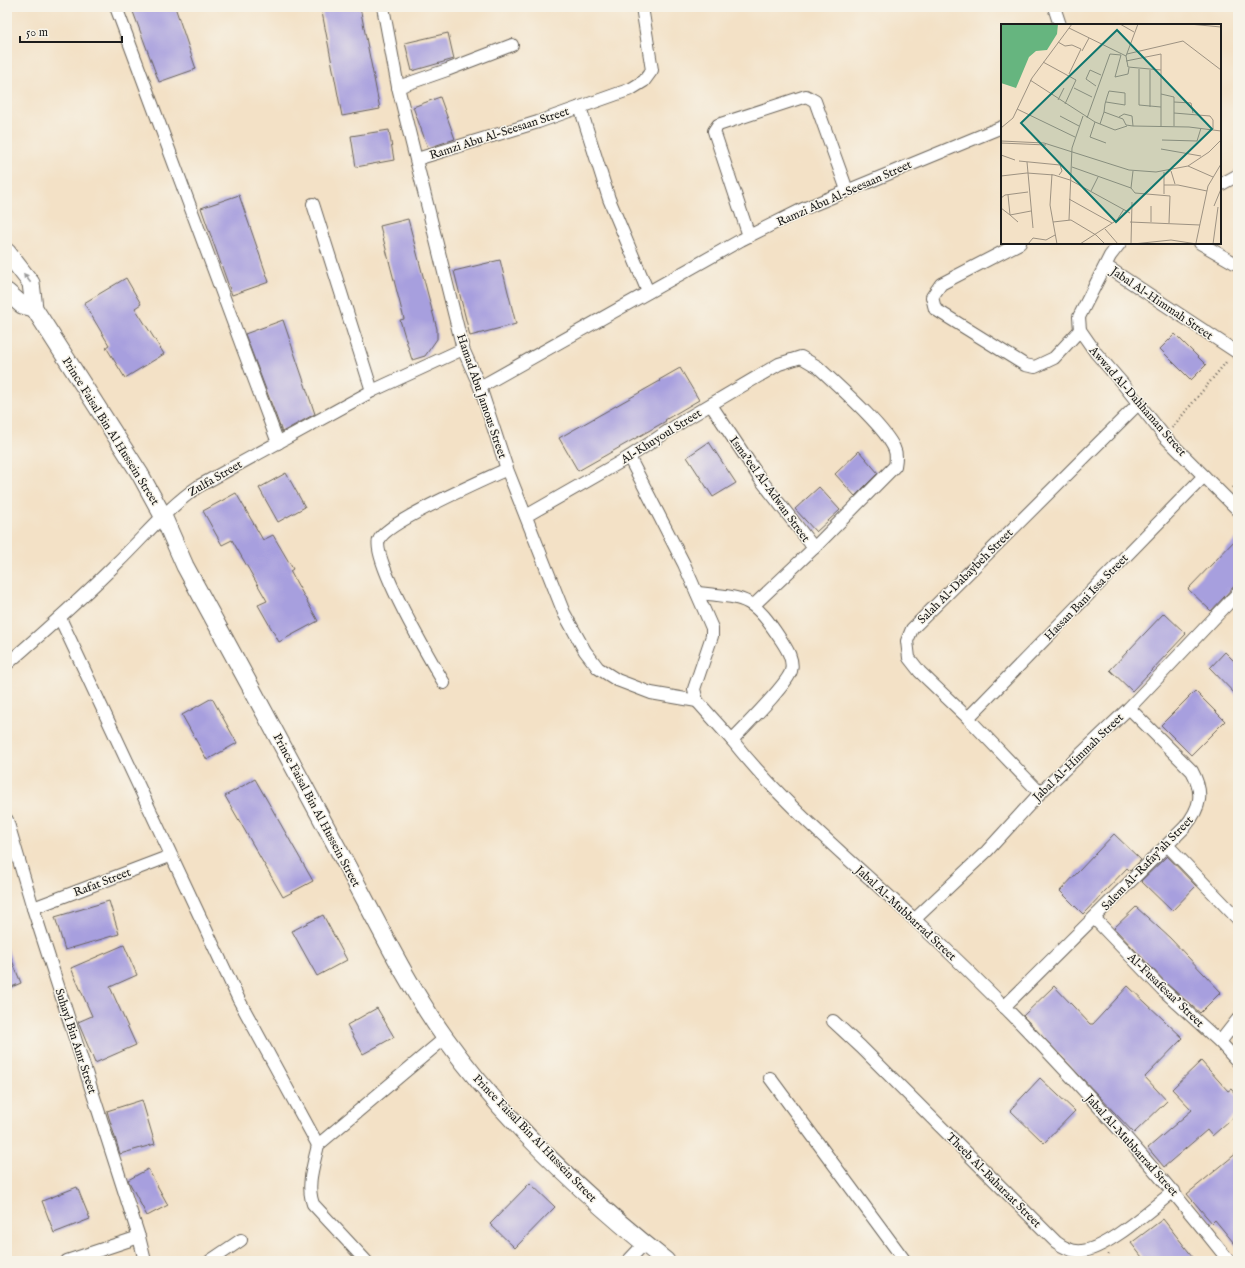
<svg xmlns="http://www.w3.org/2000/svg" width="1245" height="1268" viewBox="0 0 1245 1268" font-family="'IM FELL English',serif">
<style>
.building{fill:#a79fde}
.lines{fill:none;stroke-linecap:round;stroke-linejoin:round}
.street-casing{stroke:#676158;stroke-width:14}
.secondary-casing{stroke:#676158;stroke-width:19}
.path{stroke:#676158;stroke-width:2.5;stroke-dasharray:1 3;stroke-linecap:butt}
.street{stroke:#fff;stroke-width:12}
.secondary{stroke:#fff;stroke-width:17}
.oneway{fill:#999}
.labels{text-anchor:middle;stroke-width:3;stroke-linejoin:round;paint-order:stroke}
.street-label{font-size:12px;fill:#1c1c1c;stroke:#f7f3e8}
.inset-road{fill:none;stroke:#9d9282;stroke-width:1}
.view{fill:#0f766e;fill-opacity:0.15;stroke:#0f766e;stroke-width:2}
.inset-edge{fill:none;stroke:#1c1c1c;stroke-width:2}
</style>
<rect width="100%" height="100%" fill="#f7f3e8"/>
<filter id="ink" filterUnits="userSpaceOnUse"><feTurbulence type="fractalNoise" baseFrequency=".025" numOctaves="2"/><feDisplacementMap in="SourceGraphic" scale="8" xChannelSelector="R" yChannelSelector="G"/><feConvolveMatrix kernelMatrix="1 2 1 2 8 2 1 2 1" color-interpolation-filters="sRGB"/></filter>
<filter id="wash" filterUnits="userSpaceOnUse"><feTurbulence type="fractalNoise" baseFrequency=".012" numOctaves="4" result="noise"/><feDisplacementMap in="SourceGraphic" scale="16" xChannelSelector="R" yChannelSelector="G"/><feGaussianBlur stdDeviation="0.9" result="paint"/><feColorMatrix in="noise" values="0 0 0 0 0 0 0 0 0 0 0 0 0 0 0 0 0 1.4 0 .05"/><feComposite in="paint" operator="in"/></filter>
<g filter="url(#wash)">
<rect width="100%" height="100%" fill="#f3e1c6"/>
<g id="blocks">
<g class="building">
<polygon points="139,7 175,7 196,69 159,82 132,9"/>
<polygon points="321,7 360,7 380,109 342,116"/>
<polygon points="448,33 454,59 412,71 405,43"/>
<polygon points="440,97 455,139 428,148 413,107"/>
<polygon points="389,130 394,160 356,167 351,136"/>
<polygon points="239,195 269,282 232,295 201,208"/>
<polygon points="408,219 437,329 437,339 425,356 412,360 400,320 404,319 380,226"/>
<polygon points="500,260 516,324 470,336 454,271"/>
<polygon points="126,278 141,304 135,308 164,354 125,378 106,347 109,345 84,303"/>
<polygon points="283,320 315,414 282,432 245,334"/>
<polygon points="1175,334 1206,365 1191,380 1160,349"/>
<polygon points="680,368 699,400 665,420 666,421 578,471 559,438 660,381 659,380"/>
<polygon points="709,442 736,483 713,497 687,457"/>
<polygon points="859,451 878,473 855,496 835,474"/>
<polygon points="286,473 305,507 278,522 259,488"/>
<polygon points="819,487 840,510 816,532 795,509"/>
<polygon points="236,493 263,540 273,535 293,569 290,571 318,621 279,642 258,605 267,601 232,540 222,545 203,511"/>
<polygon points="1238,537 1238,582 1211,611 1188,589"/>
<polygon points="1164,613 1186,634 1132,691 1110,670"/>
<polygon points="1225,652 1238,665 1238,697 1210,668"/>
<polygon points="1195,691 1225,721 1191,755 1161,725"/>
<polygon points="212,698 237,743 207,760 182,715"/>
<polygon points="255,779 313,881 283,897 225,796"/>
<polygon points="1114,834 1141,860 1130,871 1127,868 1083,914 1060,891"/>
<polygon points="1167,856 1196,886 1172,911 1141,881"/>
<polygon points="109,901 119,934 65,950 55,917"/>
<polygon points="1136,907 1170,938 1221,992 1200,1013 1167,984 1114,928"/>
<polygon points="323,915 347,960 317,976 292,931"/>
<polygon points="124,945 137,975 110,987 136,1045 95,1063 78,1022 92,1016 71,968"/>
<polygon points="7,948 21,983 7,989"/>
<polygon points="1054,986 1090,1024 1093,1024 1128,986 1183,1038 1145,1077 1167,1101 1134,1133 1023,1016"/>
<polygon points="377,1008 394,1037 363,1054 347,1025"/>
<polygon points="1201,1061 1228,1091 1231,1089 1238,1097 1238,1113 1212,1136 1207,1130 1164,1167 1148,1148 1192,1110 1172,1089"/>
<polygon points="1040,1078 1075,1111 1044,1143 1010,1110"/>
<polygon points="142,1100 155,1144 120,1154 107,1111"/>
<polygon points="1238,1152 1238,1248 1215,1220 1212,1223 1187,1194"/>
<polygon points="148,1169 168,1205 147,1216 128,1180"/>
<polygon points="530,1183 555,1207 515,1248 490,1224"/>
<polygon points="77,1187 90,1219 54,1233 42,1201"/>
<polygon points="1163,1219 1196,1261 1145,1261 1131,1243"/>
</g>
</g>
</g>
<g filter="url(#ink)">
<use href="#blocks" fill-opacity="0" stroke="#676158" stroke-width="1"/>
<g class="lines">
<defs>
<g id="street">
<polyline points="116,7 278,443"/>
<polyline points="383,7 398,87 463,349 480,387 507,469 564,613 585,651 598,668 617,680 651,693 697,701"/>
<polyline points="1054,7 1060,25"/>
<polyline points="398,87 447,70 512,45"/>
<polyline points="580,107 609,199 648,292"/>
<polyline points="417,159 538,122 631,89 644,81 652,70 642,7"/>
<polyline points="1220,185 1238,175"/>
<polyline points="313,204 372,391"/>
<polyline points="749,236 714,131 718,125 806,96 815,101 847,190"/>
<polyline points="1020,243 941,284 932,297 935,309 1025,365 1035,367 1054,358 1080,330"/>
<polyline points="1120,243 1110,256 1079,317 1080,330 1096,353 1123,384 1165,437 1238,510"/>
<polyline points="1200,243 1238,265"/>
<polyline points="1106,266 1238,353"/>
<polyline points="480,387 741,240 803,209 1002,127"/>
<polyline points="629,457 684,564 712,628 712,636 694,689 697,701 732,740"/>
<path d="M526,516L629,457L686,419L779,364L801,357L818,367C837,385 884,426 894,448C897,454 896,460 895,466L814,548L761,480L711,405"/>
<path d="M697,593C747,598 752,596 781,640C787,649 794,660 791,671C787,685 744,727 732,740C785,807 852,861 915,920C1028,1025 1133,1140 1229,1261"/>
<polyline points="754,605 814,548"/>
<polyline points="60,618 239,1000 318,1145"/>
<path d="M7,664C45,631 82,598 117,563C144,537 168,507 199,486L372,391L463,349"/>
<path d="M444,683C431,661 371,559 379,540C386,522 484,480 507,469"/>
<polyline points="968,718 1204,476"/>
<polyline points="1040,793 968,718 920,672 909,658 907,641 912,629 1139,403"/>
<polyline points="7,820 33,908 139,1237 145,1261"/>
<polyline points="1167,845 1238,919"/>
<polyline points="33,908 170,856"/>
<polyline points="1094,918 1162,989 1220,1042 1238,1062"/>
<polyline points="915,919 987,851 1040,793 1129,708 1238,593"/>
<path d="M1004,1007L1185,827C1201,807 1204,793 1192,771L1129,708"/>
<path d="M833,1021L861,1047L1056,1242C1064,1248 1072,1252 1082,1251C1107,1249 1153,1207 1174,1191"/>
<polyline points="1220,1042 1238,1019"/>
<polyline points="770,1078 905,1261"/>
<polyline points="67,1261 139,1237"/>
<polyline points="210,1261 241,1240"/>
<path d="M366,1261L313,1204C306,1185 314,1164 318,1145L445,1038"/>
<polyline points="628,1261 644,1244"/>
</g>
<g id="secondary">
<path d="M7,252L31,283L34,308L140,474L163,516L185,566C239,665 293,765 346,864C378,923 407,985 446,1039C506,1122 587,1198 666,1261"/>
<polyline points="7,292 22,305 34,308"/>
</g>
</defs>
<use href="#street" class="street-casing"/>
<use href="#secondary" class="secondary-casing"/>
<g class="path">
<polyline points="1172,428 1227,361"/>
<polyline points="1233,488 1238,482"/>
<polyline points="1108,1254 1108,1261"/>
</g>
<use href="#street" class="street"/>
<use href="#secondary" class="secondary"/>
</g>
<defs><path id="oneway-solid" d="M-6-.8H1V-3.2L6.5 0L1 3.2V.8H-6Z"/></defs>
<use class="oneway" href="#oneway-solid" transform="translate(27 278) rotate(-127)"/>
</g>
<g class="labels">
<g class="street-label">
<text transform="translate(499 133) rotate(-18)" y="4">Ramzi Abu Al-Seesaan Street</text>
<text transform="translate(844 193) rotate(-24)" y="4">Ramzi Abu Al-Seesaan Street</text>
<text transform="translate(1162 303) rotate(34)" y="4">Jabal Al-Himmah Street</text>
<text transform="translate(482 396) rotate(71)" y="4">Hamad Abu Jamous Street</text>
<text transform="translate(1138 401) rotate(49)" y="4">Awwad Al-Dahhaman Street</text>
<text transform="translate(111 431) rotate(58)" y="4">Prince Faisal Bin Al Hussein Street</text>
<text transform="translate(661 436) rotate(-32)" y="4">Al-Khuyoul Street</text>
<text transform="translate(215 478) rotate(-30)" y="4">Zulfa Street</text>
<text transform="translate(770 489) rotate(54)" y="4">Isma’eel Al-Adwan Street</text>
<text transform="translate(965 576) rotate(-45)" y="4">Salah Al-Dabaybeh Street</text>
<text transform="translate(1086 597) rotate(-46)" y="4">Hassan Bani Issa Street</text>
<text transform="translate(1078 757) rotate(-44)" y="4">Jabal Al-Himmah Street</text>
<text transform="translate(317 810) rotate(62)" y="4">Prince Faisal Bin Al Hussein Street</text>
<text transform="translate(1147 863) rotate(-46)" y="4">Salem Al-Rafay’ah Street</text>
<text transform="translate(102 882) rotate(-21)" y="4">Rafat Street</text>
<text transform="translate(906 913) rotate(43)" y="4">Jabal Al-Mubbarrad Street</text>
<text transform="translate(1166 990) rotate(44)" y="4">Al-Fusafesaa’ Street</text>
<text transform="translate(76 1041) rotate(72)" y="4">Suhayl Bin Amr Street</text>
<text transform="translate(535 1138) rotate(46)" y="4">Prince Faisal Bin Al Hussein Street</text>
<text transform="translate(1132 1145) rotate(48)" y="4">Jabal Al-Mubbarrad Street</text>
<text transform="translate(994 1180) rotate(45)" y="4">Theeb Al-Baharaat Street</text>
</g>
</g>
<g transform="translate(1001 24)">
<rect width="220" height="220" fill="#f3e1c6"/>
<path d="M0,0H57L56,10L46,26L35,27L28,33L15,64L0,59Z" fill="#66b57f"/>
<path class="inset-road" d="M119,0L133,8M137,0L125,32L127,43L160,46M188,0L220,3M68,4L125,32M57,18L64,22L71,21L80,25L68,50M81,27L88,14M126,30L182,17L220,46M120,31L114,53L127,50L128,44M125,37L160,30V102M42,38L75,56L64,80M138,45V81L160,83M29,56L94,98L114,106L126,102M95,62L85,55L89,46L100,51M73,64L91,73M160,70L173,73V102M57,76L63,64M173,78L190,79L192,89M149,83V46M16,85L74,113M103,88L122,95L125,101L132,102M173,89L209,92L212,96V105M59,92L78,102M118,93L123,90L131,92L132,102L188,103L220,107M86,94L109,30L120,31M94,98L89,113L105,119M99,100L103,88L104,80L106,73L108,67L124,69V81L105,78M0,104L12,94L31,54L71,0M161,116L196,117L200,104M0,117L43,119L128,146L155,148L187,142L208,128L220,116M0,119L45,121M160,125L200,132M0,131L14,136M18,137L59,141L61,147L58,151M26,138L32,204M187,142L212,153M71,143L130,164L134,169L169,172L168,199M170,147L174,160M163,148V161M51,150L49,181L56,220M0,152L26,149L53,151L69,156L129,189M130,164L132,147M90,167L97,153M163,170V161H177L206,167M7,171L9,191L17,198M0,174L4,171L27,168M68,175L111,199M213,182L220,165M0,184L9,191L30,187M68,196L71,124L82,92M52,198L70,196L95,211L103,219M129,198L199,201M150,198V182M104,205L117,220M195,219L207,162L220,140M27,220L32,214L45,216L54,211M79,220L116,196L123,185M130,220L131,178M132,220L170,216L196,220M212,220L217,183"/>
<path class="view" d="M116,6L211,105L115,198L20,99Z"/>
<rect width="220" height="220" class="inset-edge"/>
</g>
<rect width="1245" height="1268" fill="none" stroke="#f7f3e8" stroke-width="24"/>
<path d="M20 36v6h102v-6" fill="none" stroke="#1c1c1c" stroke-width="2"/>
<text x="26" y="36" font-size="12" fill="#1c1c1c" stroke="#f7f3e8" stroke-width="3" paint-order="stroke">50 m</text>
</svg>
